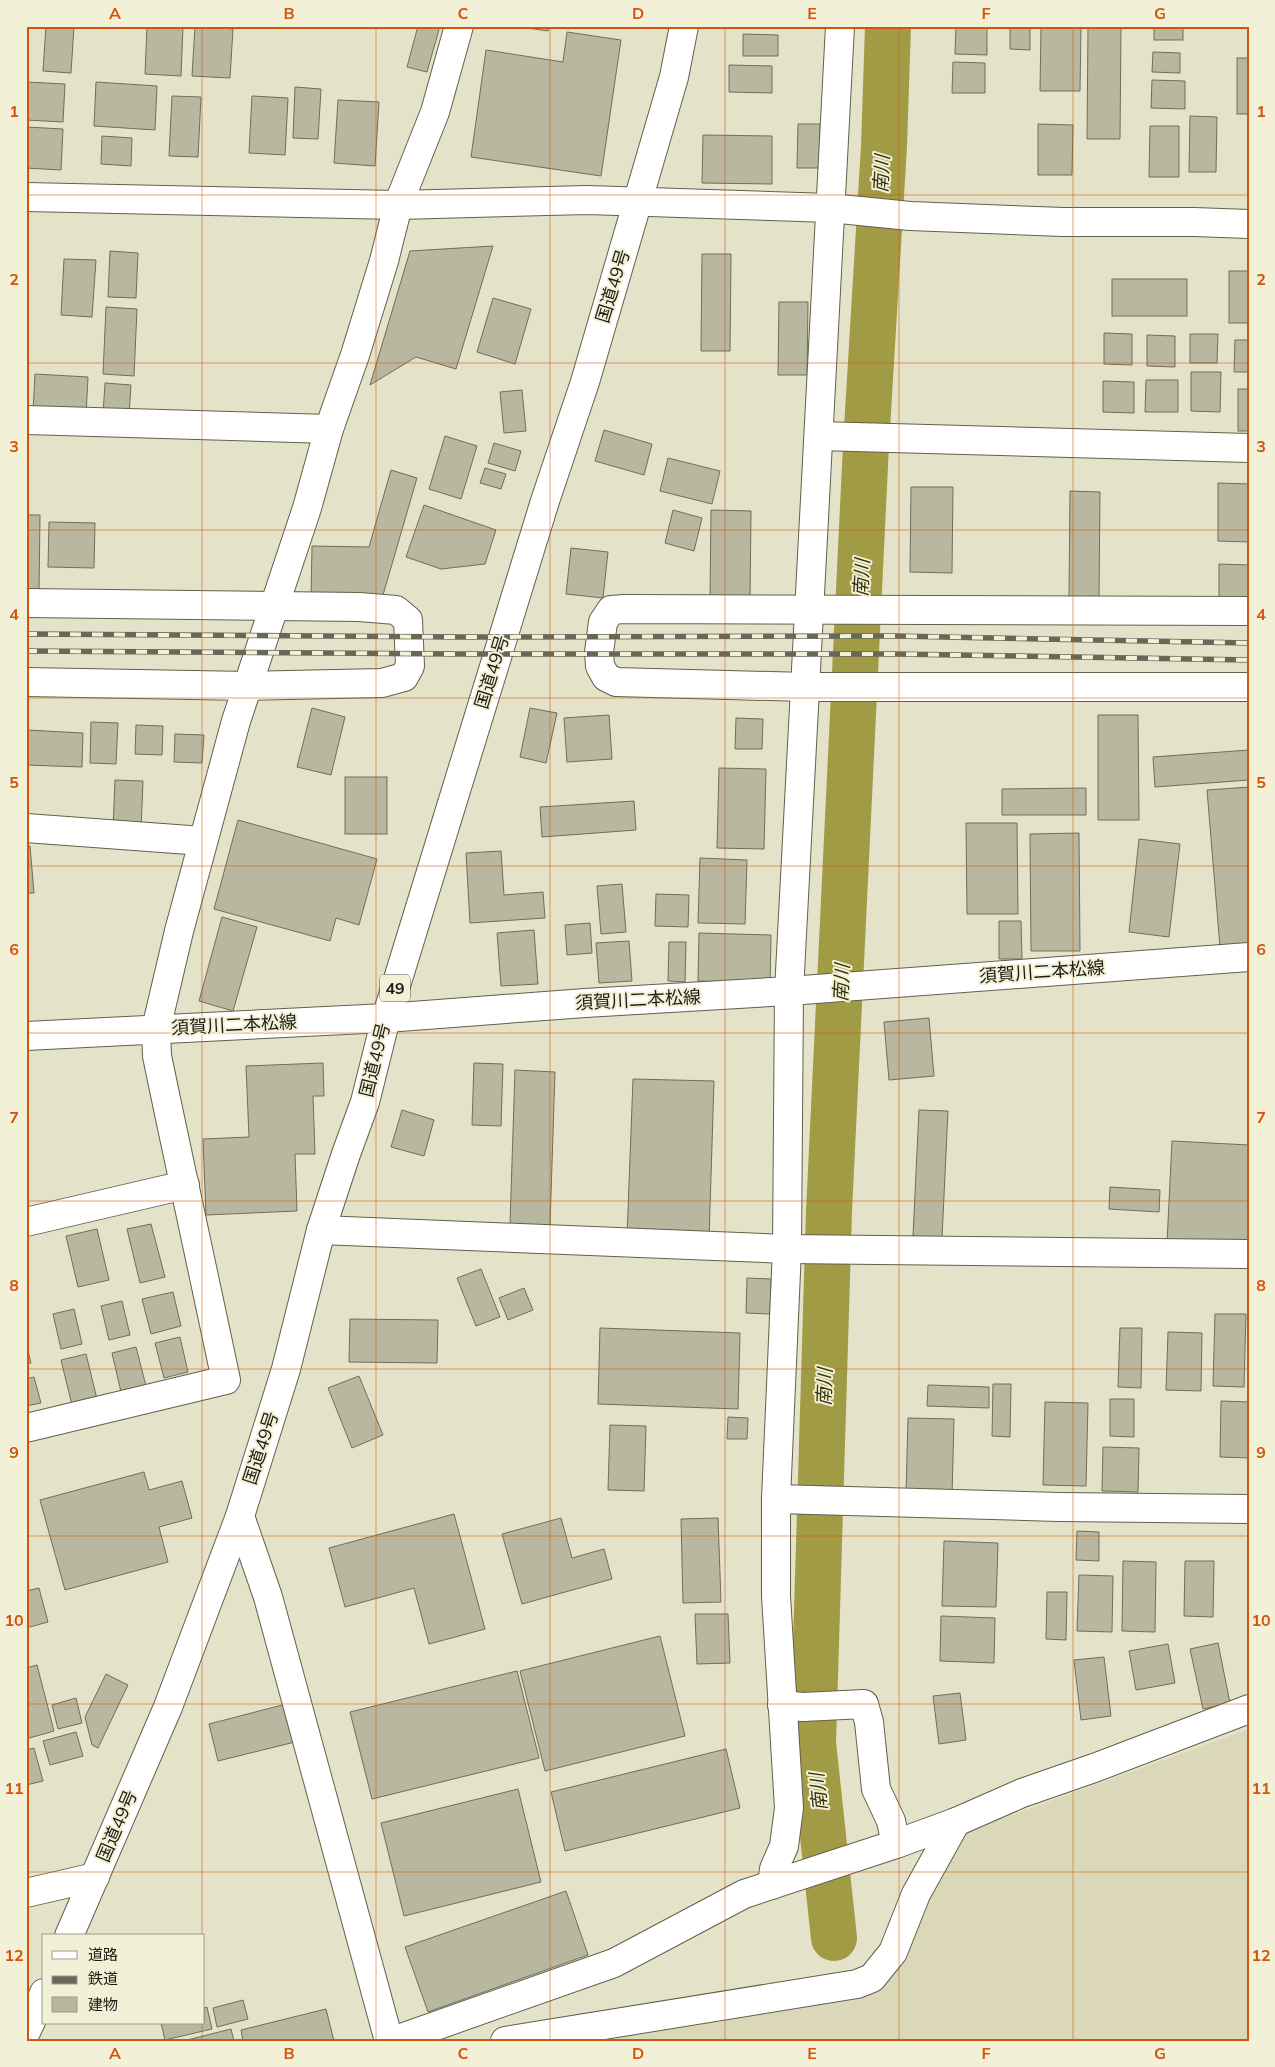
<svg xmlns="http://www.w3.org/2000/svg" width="1275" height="2067" viewBox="0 0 1275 2067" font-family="Mulish,'Noto Sans JP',sans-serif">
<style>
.built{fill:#dad8b8}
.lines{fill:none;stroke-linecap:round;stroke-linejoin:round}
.river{stroke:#a29b45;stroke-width:46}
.building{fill:#b8b79f;stroke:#6f6e57}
.minor-casing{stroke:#61604a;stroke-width:30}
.major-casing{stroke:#61604a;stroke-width:30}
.highway-casing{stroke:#61604a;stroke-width:30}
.minor{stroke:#fff;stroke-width:28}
.major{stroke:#fff;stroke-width:28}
.highway{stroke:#fff;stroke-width:28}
.rail-casing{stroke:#686758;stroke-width:5.5}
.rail{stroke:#f2f1d7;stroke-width:4;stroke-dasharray:11;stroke-linecap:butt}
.grid{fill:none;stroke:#d4530d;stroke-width:1;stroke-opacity:0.55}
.labels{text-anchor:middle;stroke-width:4;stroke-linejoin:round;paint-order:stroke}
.shield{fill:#f2f1d7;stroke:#5d5c4e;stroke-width:1}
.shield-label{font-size:16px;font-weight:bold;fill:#1d1c13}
.street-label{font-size:18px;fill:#1d1c13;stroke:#f2f1d7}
.water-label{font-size:19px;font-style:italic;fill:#34310b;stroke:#f2f1d7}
.neatline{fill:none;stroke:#d4530d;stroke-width:2}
.grid-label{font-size:16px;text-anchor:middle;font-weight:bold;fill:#d4530d}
</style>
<rect width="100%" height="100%" fill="#e4e3ca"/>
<polygon class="built" points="1249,1729 1249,2041 549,2041 864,1998 968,1831"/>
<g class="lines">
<polyline class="river" points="834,1938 813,1743 829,1211 866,445 884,146 888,26"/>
</g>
<g class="building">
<polygon points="46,26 74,26 71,73 43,71"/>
<polygon points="147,26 183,26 181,76 145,74"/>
<polygon points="195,26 233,29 230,78 192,76"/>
<polygon points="418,26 440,26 427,72 407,67"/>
<polygon points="514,26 549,26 548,31"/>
<polygon points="956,26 987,26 987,55 955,54"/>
<polygon points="1010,26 1030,26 1030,50 1010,49"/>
<polygon points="1041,26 1081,26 1080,91 1040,91"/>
<polygon points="1088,26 1121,26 1120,139 1087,139"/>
<rect x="1154" y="26" width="29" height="14"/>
<polygon points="567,32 621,40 601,176 471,157 486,50 563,62"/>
<polygon points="743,34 778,35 778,56 743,56"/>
<polygon points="1153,52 1180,53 1180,73 1152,72"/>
<rect x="1237" y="58" width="12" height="56"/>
<polygon points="953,62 985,63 985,93 952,93"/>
<polygon points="729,65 772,66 772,93 729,92"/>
<polygon points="1152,80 1185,81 1185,109 1151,108"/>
<polygon points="26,82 65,84 63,122 26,120"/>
<polygon points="96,82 157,86 155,130 94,126"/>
<polygon points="295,87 321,89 318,139 293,138"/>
<polygon points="172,96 201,97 198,157 169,156"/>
<polygon points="252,96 288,98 285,155 249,153"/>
<polygon points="338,100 379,102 375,166 334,163"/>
<polygon points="1190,116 1217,117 1216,172 1189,172"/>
<polygon points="798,124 820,124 820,168 797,168"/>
<polygon points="1038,124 1073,125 1072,175 1038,175"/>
<polygon points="1150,126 1179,126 1179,177 1149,177"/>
<polygon points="26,127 63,129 61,170 26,168"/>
<polygon points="703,135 772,136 772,184 702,183"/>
<polygon points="102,136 132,138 131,166 101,164"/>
<polygon points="493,246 456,369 416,357 370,385 410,251"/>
<polygon points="110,251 138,253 136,298 108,297"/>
<polygon points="702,254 731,254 730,351 701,351"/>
<polygon points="64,259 96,260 92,317 61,315"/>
<rect x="1229" y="271" width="20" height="52"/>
<rect x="1112" y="279" width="75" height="37"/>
<polygon points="493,298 531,309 515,364 477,352"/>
<polygon points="779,302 808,302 807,375 778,375"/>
<polygon points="106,307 137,309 134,376 103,374"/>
<polygon points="1104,333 1132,334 1132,365 1104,364"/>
<polygon points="1190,334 1218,334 1217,363 1190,363"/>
<polygon points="1147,335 1175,336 1175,367 1147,366"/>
<polygon points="1235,340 1249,340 1249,372 1234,372"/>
<polygon points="1191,372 1221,372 1220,412 1191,411"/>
<polygon points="35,374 88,377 86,416 33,413"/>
<polygon points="1146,380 1178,380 1178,412 1145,412"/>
<polygon points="1103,381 1134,382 1134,413 1103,412"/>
<polygon points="105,383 131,385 129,415 103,414"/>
<rect x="1238" y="389" width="11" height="42"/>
<polygon points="522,390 526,431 504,433 500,392"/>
<polygon points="604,430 652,444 644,475 595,461"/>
<polygon points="445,436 477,446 461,499 429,489"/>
<polygon points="494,443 521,451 515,471 488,463"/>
<polygon points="668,458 720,471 712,504 660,491"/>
<polygon points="485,468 506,474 501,489 480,483"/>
<polygon points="391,470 417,478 381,602 311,601 312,546 369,547"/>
<polygon points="1218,483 1249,484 1249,542 1218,541"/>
<polygon points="911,487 953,487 952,573 910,572"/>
<polygon points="1070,491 1100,492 1099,598 1069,598"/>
<polygon points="424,505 496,530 485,564 441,569 406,557"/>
<polygon points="673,510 702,518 694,551 665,543"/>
<polygon points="711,510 751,511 750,599 710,598"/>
<polygon points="26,515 40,515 39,592 26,592"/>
<polygon points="49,522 95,523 94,568 48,567"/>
<polygon points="571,548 608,552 603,598 566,594"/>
<polygon points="1219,564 1249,565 1249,601 1219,601"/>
<polygon points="312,708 345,717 331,775 297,767"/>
<polygon points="530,708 557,713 546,763 520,757"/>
<polygon points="609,715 612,759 567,762 564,718"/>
<polygon points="1098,715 1138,715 1139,820 1098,820"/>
<polygon points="736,718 763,719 762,749 735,749"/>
<polygon points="91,722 118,723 116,764 90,763"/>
<polygon points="136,725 163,726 162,755 135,754"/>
<polygon points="27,730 83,733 82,767 26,765"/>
<polygon points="175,734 204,735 202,763 174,762"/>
<polygon points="1249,750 1249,780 1155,787 1153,757"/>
<polygon points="719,768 766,769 764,849 717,848"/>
<rect x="345" y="777" width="42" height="57"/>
<polygon points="115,780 143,781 141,831 113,829"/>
<polygon points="1249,787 1249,945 1220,947 1207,790"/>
<polygon points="1086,788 1086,815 1002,815 1002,789"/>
<polygon points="634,801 636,830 542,837 540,807"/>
<polygon points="238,820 377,859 359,925 336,918 330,941 214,909"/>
<polygon points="966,823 1017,823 1018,914 967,914"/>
<polygon points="1079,833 1080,951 1031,951 1030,834"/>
<polygon points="1139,839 1180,844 1169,937 1129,932"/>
<polygon points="26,846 30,846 34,893 26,893"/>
<polygon points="501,851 504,895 543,892 545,918 470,923 466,853"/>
<polygon points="700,858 747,860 745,924 698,923"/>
<polygon points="622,884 626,932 601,934 597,886"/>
<polygon points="656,894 689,895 688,927 655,926"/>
<polygon points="222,917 257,927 233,1011 199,1001"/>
<polygon points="999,921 1021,921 1022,959 999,959"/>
<polygon points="590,923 592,953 567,955 565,925"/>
<polygon points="534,930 538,984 501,986 497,933"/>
<polygon points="699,933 771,935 770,983 698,981"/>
<polygon points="629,941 632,981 599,983 596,943"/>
<polygon points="669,942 686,942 685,982 668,981"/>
<polygon points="929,1018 934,1076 889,1080 884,1022"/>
<polygon points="323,1063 324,1096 313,1096 315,1154 295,1154 297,1211 206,1215 203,1139 249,1137 246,1066"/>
<polygon points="474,1063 503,1064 501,1126 472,1125"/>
<polygon points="515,1070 555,1072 550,1225 510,1224"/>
<polygon points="633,1079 714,1081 709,1240 627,1237"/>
<polygon points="402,1110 434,1120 424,1156 391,1147"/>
<polygon points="919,1110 948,1111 942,1238 913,1236"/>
<polygon points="1172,1141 1249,1145 1249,1247 1167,1243"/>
<polygon points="1110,1187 1160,1190 1159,1212 1109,1209"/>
<polygon points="151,1224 165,1277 140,1283 127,1229"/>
<polygon points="97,1229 109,1280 78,1287 66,1236"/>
<polygon points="481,1269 500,1317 476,1326 457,1278"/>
<polygon points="747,1278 771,1279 770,1314 746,1313"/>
<polygon points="524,1288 533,1310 508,1320 499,1298"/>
<polygon points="173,1292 181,1326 151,1334 142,1299"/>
<polygon points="122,1301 130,1335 109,1340 101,1306"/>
<polygon points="74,1309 82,1344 61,1349 53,1314"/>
<polygon points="1215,1314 1246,1314 1244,1387 1213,1386"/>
<polygon points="350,1319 438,1320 437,1363 349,1362"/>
<polygon points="600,1328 740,1333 738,1409 598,1404"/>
<polygon points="1120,1328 1142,1328 1141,1388 1118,1387"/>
<polygon points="1168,1332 1202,1333 1201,1391 1166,1390"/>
<polygon points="180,1337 188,1372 164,1378 155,1343"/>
<polygon points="26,1343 31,1363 26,1364"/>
<polygon points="136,1347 146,1386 121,1392 112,1353"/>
<polygon points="86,1354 97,1399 72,1405 61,1360"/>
<polygon points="359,1376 383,1435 352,1448 328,1388"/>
<polygon points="34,1377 41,1403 26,1406 26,1379"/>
<polygon points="993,1384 1011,1384 1010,1437 992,1436"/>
<polygon points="928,1385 989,1387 989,1408 927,1406"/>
<polygon points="1110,1399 1134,1399 1134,1437 1110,1436"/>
<polygon points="1221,1401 1249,1402 1249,1458 1220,1457"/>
<polygon points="1045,1402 1088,1403 1086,1486 1043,1485"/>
<polygon points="728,1417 748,1418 747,1439 727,1439"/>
<polygon points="908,1418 954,1419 952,1496 906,1494"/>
<polygon points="610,1425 646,1426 644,1491 608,1490"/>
<polygon points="1103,1447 1139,1448 1138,1492 1102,1491"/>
<polygon points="144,1472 149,1490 182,1481 192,1518 159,1527 168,1562 65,1590 40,1500"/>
<polygon points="454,1514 485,1629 429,1644 414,1588 345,1607 329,1548"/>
<polygon points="561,1518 572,1558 604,1549 612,1579 522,1604 502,1534"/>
<polygon points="718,1518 721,1602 683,1603 681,1519"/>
<polygon points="1077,1531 1099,1532 1099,1561 1076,1560"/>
<polygon points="944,1541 998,1543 996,1607 942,1606"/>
<polygon points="1123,1561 1156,1562 1155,1632 1122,1631"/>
<polygon points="1185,1561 1214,1561 1213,1617 1184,1616"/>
<polygon points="1079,1575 1113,1576 1112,1632 1077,1631"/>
<polygon points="39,1588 48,1622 26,1628 26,1591"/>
<polygon points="1047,1592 1067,1592 1066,1640 1046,1639"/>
<polygon points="695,1614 728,1614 730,1663 697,1664"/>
<polygon points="941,1616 995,1618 994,1663 940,1661"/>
<polygon points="660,1636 685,1736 545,1771 520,1671"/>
<polygon points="1218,1643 1230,1703 1203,1709 1190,1649"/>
<polygon points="1168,1644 1175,1683 1136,1690 1129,1651"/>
<polygon points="1104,1657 1111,1716 1081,1720 1074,1660"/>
<polygon points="37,1665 54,1731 26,1739 26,1668"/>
<polygon points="517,1671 539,1758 372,1799 350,1712"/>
<polygon points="106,1674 128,1685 98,1748 92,1745 85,1717"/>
<polygon points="960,1693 966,1740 939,1744 933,1696"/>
<polygon points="76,1698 82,1723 58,1729 52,1705"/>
<polygon points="290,1703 299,1741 218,1761 209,1724"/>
<polygon points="76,1732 83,1756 50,1765 43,1741"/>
<polygon points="34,1748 43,1781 26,1785 26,1750"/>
<polygon points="726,1749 740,1808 565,1851 551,1792"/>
<polygon points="518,1789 541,1882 404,1916 381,1823"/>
<polygon points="566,1891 588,1955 428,2012 405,1947"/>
<polygon points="243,2000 248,2019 217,2027 213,2008"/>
<polygon points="207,2007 212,2029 165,2040 161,2023 204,2023 204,2008"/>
<polygon points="326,2009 334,2041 243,2041 241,2030"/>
<polygon points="231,2029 234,2041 183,2041"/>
</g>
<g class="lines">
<defs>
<g id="minor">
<polyline points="26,197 398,205 587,200 830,208 910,216 1063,222 1194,222 1249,224"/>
<polyline points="26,420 329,429"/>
<polyline points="819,436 1249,448"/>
<polyline points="26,603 359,607 396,610 408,620 410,666 404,677 382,683 248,686 26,682"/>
<polyline points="1249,611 624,609 611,610 603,622 599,652 600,666 606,677 616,682 806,687 1249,687"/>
<polyline points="26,828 203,841"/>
<polyline points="26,1222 185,1185"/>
<polyline points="321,1230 787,1249 1249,1254"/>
<polyline points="26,1428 226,1380 170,1118 157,1056 156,1029 179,931 236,721 307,508 329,429 355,355 384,261 398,205 435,112 459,26"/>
<polyline points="776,1499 1059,1507 1249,1509"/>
<polyline points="240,1516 268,1597 389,2041"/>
<polyline points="782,1705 803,1707 864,1704 869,1722 876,1789 891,1821 896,1844"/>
<polyline points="772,1885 774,1869 784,1846 789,1808 776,1596 776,1499 787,1249 789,991 840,26"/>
<polyline points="26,1893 95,1877"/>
<polyline points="393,2041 614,1963 744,1894 896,1844 956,1822 1022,1793 1094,1768 1249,1709"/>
<polyline points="505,2041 857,1984 872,1978 893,1952 916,1894 956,1822"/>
</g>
<polyline id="major" points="26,1036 386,1018 585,1003 789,991 1249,957"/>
<g id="highway">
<polyline points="69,1936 168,1707 240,1516 286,1369 321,1230 346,1154 365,1102 386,1018 545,501 585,382 674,77 684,26"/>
<polyline points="26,2032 44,1993"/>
</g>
</defs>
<use href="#minor" class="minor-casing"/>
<use href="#major" class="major-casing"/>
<use href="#highway" class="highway-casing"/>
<use href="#minor" class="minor"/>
<use href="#major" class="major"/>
<use href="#highway" class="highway"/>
<defs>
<g id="rail">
<polyline points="26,634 459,637 895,636 1249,643"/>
<polyline points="26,651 459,654 895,654 1249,660"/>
</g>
</defs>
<use href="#rail" class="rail-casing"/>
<use href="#rail" class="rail"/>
</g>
<path class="grid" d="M202,26V1936M376,26V2041M550,26V2041M725,26V2041M899,26V2041M1073,26V2041M26,195H1249M26,363H1249M26,530H1249M26,698H1249M26,866H1249M26,1033H1249M26,1201H1249M26,1369H1249M26,1536H1249M26,1704H1249M26,1872H1249M202,2023V2041"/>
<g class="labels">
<rect class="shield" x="380" y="974.5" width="30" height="27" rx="4"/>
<g class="shield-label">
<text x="395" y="994">49</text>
</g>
<g class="street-label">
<text transform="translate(613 286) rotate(-73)" y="6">国道49号</text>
<text transform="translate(492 672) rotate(-73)" y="6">国道49号</text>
<text transform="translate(1042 972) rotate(-4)" y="6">須賀川二本松線</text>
<text transform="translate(638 1000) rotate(-3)" y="6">須賀川二本松線</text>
<text transform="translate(234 1025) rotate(-3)" y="6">須賀川二本松線</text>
<text transform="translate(375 1060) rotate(-76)" y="6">国道49号</text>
<text transform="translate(261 1448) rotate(-72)" y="6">国道49号</text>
<text transform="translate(117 1826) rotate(-67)" y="6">国道49号</text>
</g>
<g class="water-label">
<text transform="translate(881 174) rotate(-87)" y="7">南川</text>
<text transform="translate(861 578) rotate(-87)" y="7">南川</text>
<text transform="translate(841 983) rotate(-87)" y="7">南川</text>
<text transform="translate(824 1387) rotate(-88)" y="7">南川</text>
<text transform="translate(818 1792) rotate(-96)" y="7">南川</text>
</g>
</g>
<rect width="1275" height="2067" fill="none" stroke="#f2f1d7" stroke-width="55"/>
<rect x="42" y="1934" width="162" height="90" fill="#f2f1d7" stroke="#9d9c89"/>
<rect x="52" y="1951" width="25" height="8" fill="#ffffff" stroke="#9d9c89"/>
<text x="88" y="1960" font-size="15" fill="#1d1c13">道路</text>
<rect x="52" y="1976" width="25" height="8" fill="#686758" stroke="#9d9c89"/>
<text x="88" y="1984" font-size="15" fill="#1d1c13">鉄道</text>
<rect x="52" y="1997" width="25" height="15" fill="#b8b79f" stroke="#9d9c89"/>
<text x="88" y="2010" font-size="15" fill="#1d1c13">建物</text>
<rect x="28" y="28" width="1220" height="2012" class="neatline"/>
<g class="grid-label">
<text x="115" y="19">A</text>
<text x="289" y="19">B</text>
<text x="463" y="19">C</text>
<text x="638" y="19">D</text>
<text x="812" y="19">E</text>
<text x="986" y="19">F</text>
<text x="1160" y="19">G</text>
<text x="14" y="117">1</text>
<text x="1261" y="117">1</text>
<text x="14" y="285">2</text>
<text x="1261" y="285">2</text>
<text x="14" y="452">3</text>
<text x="1261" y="452">3</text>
<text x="14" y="620">4</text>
<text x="1261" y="620">4</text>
<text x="14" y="788">5</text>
<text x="1261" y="788">5</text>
<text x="14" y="955">6</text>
<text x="1261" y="955">6</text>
<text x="14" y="1123">7</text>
<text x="1261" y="1123">7</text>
<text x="14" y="1291">8</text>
<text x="1261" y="1291">8</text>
<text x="14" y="1458">9</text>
<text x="1261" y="1458">9</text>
<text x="14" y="1626">10</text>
<text x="1261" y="1626">10</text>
<text x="14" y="1794">11</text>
<text x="1261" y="1794">11</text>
<text x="14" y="1961">12</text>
<text x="1261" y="1961">12</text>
<text x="115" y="2059">A</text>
<text x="289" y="2059">B</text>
<text x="463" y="2059">C</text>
<text x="638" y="2059">D</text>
<text x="812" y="2059">E</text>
<text x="986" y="2059">F</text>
<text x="1160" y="2059">G</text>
</g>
</svg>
